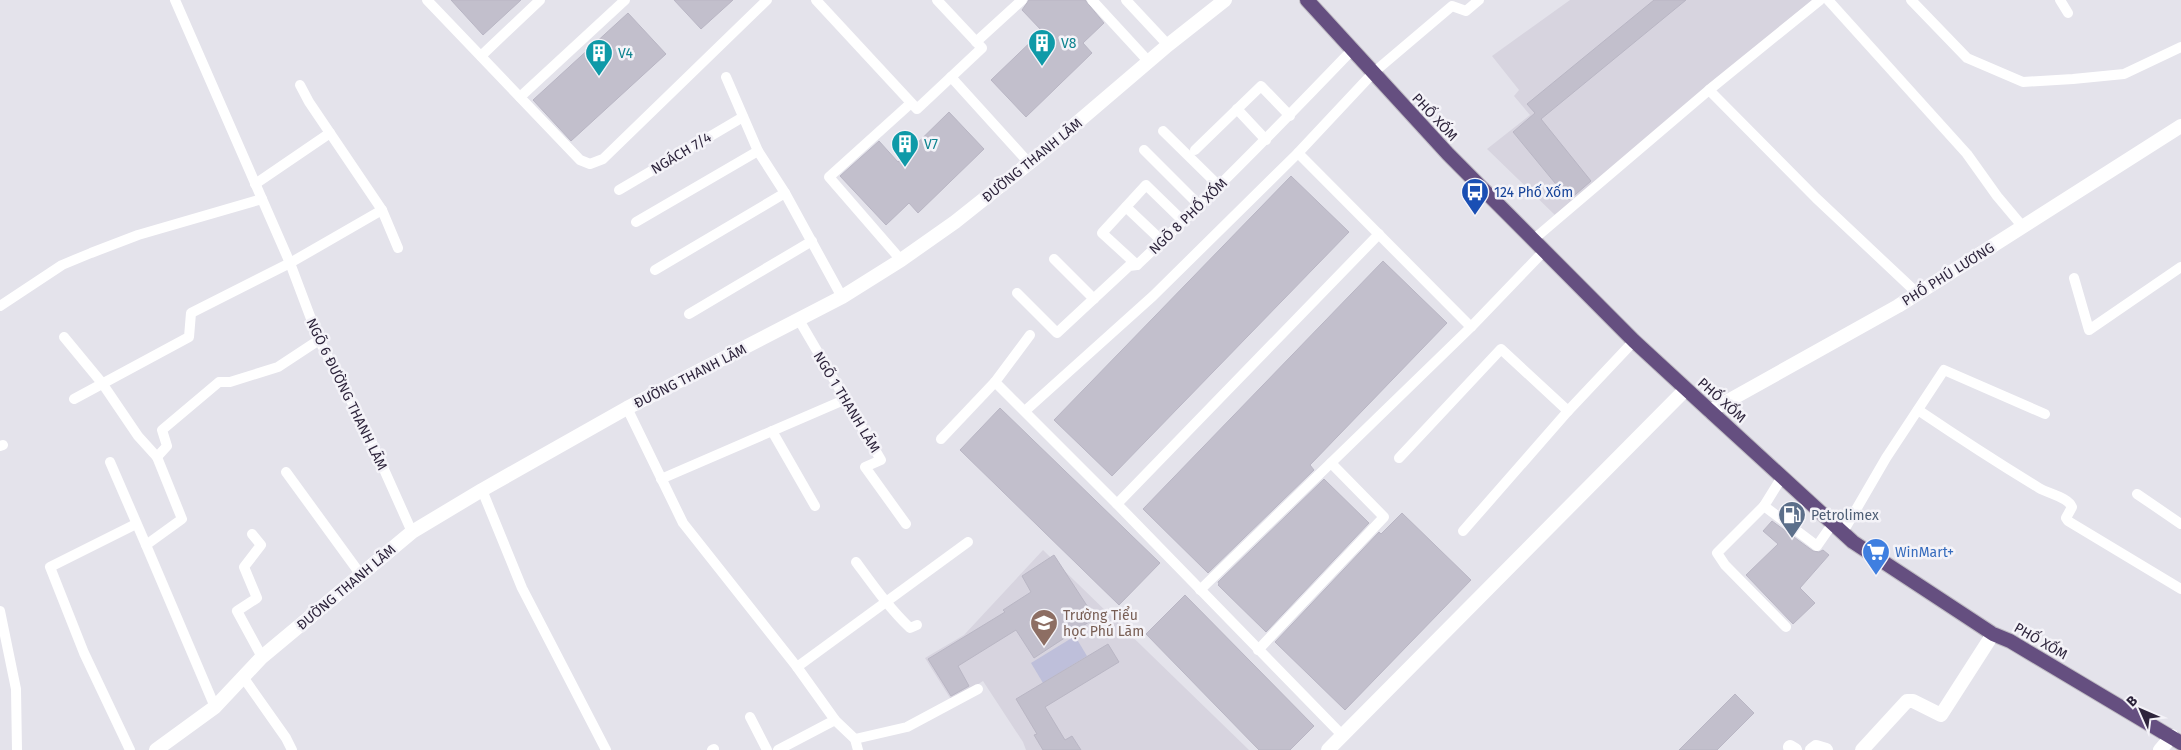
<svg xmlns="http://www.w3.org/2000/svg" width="2181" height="750" viewBox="0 0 2181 750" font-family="'Fira Sans',sans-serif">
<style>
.built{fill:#d7d4df}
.green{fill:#bebfda}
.building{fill:#c2bfcc;stroke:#b9b6c4}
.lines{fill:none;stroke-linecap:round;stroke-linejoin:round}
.trunk-casing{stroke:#c0bdc4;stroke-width:16}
.service{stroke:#fff;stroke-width:10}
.minor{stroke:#fff;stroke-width:14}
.trunk{stroke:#654f80;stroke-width:14}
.labels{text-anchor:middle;stroke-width:5;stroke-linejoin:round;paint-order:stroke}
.culture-label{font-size:14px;fill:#0d838f;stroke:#f4f3f8;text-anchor:start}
.street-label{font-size:14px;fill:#2d243b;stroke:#f4f3f8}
.transit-label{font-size:14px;fill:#164399;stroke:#f4f3f8;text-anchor:start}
.service-label{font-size:14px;fill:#4e5e75;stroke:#f4f3f8;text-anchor:start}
.shop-label{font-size:14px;fill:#366cbe;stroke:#f4f3f8;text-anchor:start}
.education-label{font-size:14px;fill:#785e54;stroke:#f4f3f8;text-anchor:start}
</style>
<rect width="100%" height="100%" fill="#e4e3eb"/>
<g class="built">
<polygon points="1570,0 1812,0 1555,215 1487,149 1530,115 1514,96 1519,90 1492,56"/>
<polygon points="1043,550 1249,750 1026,750 1023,742 983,681 952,701 925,658 964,635"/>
</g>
<polygon class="green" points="1075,636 1087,656 1043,683 1031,663"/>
<g class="building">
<polygon points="451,0 521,0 483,35"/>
<polygon points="674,0 733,0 701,29"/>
<polygon points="1029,0 1085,0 1104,23 1083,43 1092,53 1026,117 991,80 1042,31 1022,10"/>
<polygon points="1654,0 1686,0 1541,119 1591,181 1569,200 1513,132 1535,113 1527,104"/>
<polygon points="628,13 666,54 571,141 533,100"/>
<polygon points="949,112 984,149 918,213 909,203 886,225 840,176 879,141 898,162"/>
<polygon points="1291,176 1349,232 1112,476 1054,420"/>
<polygon points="1383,261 1447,323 1310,465 1314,470 1208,573 1143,509"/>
<polygon points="1000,408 1160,563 1119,605 960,450"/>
<polygon points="1324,479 1369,523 1266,632 1218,585 1219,584 1218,582"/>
<polygon points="1402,513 1471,580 1345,710 1275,642 1379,532 1381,534"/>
<polygon points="1772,521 1813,551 1819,552 1823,550 1829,555 1800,588 1815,603 1793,624 1746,575 1778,544 1763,531"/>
<polygon points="1054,555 1095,618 1034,658 1016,630 958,666 969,686 951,696 928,659 1005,612 1003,610 1031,592 1022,576"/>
<polygon points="1185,595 1314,726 1290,750 1259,750 1146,634"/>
<polygon points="1108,644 1119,662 1045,707 1065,740 1072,736 1081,750 1043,750 1034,735 1037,734 1016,699"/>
<polygon points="1735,694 1754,713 1717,750 1679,750"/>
</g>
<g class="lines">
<defs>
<polyline id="trunk" points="1307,0 1448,154 1634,341 1710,411 1853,542 1993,634 2010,641 2181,743"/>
</defs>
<use href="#trunk" class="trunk-casing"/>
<g class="service">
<polyline points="175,0 290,263 319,340 365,427 412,532"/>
<polyline points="427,0 580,160 590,164 603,159 767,0"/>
<polyline points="816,0 917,109 982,48 937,0"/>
<polyline points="1092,0 1149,62"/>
<polyline points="1126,0 1168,45"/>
<polyline points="1828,0 1967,154 1997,196 2023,227"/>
<polyline points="1911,0 1967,58 2023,82 2073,79 2124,74 2181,47"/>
<polyline points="2060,0 2068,13"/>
<polyline points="976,42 1022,0"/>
<polyline points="481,56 540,0"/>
<polyline points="726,77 758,151 785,193 842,297"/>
<polyline points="951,77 1029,163"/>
<polyline points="300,85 309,102 382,210"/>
<polyline points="1709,90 1816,198 1917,293"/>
<polyline points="520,97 625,0"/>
<polyline points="1237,109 1266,140"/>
<polyline points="1163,131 1219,186"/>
<polyline points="1144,150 1199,205"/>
<polyline points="1195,150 1261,86 1290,116"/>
<polyline points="1298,153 1471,327"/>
<polyline points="255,184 330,133"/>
<polyline points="619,190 743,117"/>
<polyline points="1126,207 1163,242"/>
<polyline points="636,222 758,151"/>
<polyline points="1534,239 1709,90 1820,0"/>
<polyline points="1054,259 1094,299"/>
<polyline points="901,260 829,177 911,103"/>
<polyline points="1137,265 1102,233 1146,185 1183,221"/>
<polyline points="655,270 785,193"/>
<polyline points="2074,278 2089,330 2181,267"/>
<path d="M1017,293L1057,333L1129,266L1137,265C1211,196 1282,123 1352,50"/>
<polyline points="0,306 62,265 91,253 138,235 262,199"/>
<polyline points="689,314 812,241"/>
<polyline points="799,320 881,460 865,467 906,524"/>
<polyline points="1030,335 995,382 1117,504 1343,736"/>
<polyline points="64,337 102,383 138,436 157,457 182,519 146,545 215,707"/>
<polyline points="74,399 189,337 191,313 290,263 382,210 398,248"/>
<polyline points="627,408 683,523 797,667 835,720 855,739 858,750"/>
<path d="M1918,410C1958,437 1998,463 2039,488C2049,494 2068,497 2072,507L2066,518L2068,521L2181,589"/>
<polyline points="1025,411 1153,296 1298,153 1373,73 1452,6 1466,11 1479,0"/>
<polyline points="772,431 815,506"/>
<polyline points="941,439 995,382"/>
<polyline points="0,446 3,445"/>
<polyline points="157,457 167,446 162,430 219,382 230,382 278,367 319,340"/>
<polyline points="1399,458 1501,349 1568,411 1634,341"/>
<polyline points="110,462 146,545"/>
<polyline points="286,472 361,575"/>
<polyline points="1782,477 1764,506 1817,546 1833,523"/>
<polyline points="661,479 844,400"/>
<polyline points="482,490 522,588 606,750"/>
<polyline points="2137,494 2181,524"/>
<polyline points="1117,504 1379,234"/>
<polyline points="1764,506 1717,553 1725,565 1786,627"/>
<polyline points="1463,531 1568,411"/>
<polyline points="1843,532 1886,458 1944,370 2045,414"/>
<polyline points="252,534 261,545 244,567 257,598 237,611 262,657"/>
<path d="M856,562C873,585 889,608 910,628L917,625"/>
<polyline points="1200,590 1471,327 1545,250"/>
<polyline points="0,611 16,689 17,750"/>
<polyline points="1258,650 1384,517 1331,463"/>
<polyline points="797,667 968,542"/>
<polyline points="243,677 286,738 292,750"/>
<polyline points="750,717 767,750"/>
<polyline points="855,739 907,727 978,689"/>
<polyline points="130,750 84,653 50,567 136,524"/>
<polyline points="712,750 714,749"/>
<polyline points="778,750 835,720"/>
</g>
<g class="minor">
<polyline points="1710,411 1898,306 2181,126"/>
<polyline points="1790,747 1795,750"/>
<polyline points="156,750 215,707 262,657 412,532 482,490 627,408 842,297 901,260 955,222 1038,156 1168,45 1225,0"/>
<polyline points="1328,750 1686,389"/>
<polyline points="1812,750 1816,747 1826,750"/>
<polyline points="1862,750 1907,701 1913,701 1941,715 1993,634"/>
<polyline points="2160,750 2172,736"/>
</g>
<use href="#trunk" class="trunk"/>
</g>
<defs>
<symbol id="building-pin" viewBox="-11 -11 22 30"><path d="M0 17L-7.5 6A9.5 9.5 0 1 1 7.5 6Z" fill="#0f9aa8" stroke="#f4f3f8"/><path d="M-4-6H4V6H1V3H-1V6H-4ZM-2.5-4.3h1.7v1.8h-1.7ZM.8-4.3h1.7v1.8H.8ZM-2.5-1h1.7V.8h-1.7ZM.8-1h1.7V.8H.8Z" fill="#fff"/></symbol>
<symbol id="bus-pin" viewBox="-11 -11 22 30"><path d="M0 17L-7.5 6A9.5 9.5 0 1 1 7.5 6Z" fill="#1a4fb4" stroke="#f4f3f8"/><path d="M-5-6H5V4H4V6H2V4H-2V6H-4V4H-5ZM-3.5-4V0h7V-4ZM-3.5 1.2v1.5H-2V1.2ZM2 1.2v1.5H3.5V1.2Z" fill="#fff"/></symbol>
<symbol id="fuel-pin" viewBox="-11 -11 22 30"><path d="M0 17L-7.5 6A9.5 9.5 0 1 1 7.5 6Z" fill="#5c6f8a" stroke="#f4f3f8"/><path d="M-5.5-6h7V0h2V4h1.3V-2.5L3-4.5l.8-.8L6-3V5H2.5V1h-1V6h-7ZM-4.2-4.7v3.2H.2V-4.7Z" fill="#fff"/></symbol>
<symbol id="supermarket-pin" viewBox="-11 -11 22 30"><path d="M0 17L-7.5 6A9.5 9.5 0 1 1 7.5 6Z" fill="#3f7fe0" stroke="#f4f3f8"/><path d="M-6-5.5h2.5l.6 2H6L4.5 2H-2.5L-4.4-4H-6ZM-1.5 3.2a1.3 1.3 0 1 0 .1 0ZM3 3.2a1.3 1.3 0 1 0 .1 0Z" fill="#fff"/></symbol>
<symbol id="school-pin" viewBox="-11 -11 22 30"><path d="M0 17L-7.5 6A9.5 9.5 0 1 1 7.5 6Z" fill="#8d6e63" stroke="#f4f3f8"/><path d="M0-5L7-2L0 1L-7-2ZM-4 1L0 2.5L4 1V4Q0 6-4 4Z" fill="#fff"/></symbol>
</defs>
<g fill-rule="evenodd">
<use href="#building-pin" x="1026" y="27" width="32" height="43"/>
<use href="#building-pin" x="583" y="37" width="32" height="43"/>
<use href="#building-pin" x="889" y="128" width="32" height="43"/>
<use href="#bus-pin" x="1459" y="176" width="32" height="43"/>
<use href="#fuel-pin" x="1776" y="499" width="32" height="43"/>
<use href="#supermarket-pin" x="1860" y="536" width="32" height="43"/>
<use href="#school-pin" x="1028" y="607" width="32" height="43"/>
</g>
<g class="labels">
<g class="culture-label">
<text x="1061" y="48">V8</text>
<text x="618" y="58">V4</text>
<text x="924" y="149">V7</text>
</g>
<g class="street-label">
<text transform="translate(1435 117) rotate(47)" y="5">PHỐ XỐM</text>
<text transform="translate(681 153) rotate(-31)" y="5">NGÁCH 7/4</text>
<text transform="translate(1032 160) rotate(-39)" y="5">ĐƯỜNG THANH LÃM</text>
<text transform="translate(1188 216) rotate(-44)" y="5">NGÕ 8 PHỐ XỐM</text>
<text transform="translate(1948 274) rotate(-32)" y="5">PHỐ PHÚ LƯƠNG</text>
<text transform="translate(690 376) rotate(-27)" y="5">ĐƯỜNG THANH LÃM</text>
<text transform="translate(347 394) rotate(64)" y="5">NGÕ 6 ĐƯỜNG THANH LÃM</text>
<text transform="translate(1722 400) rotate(42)" y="5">PHỐ XỐM</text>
<text transform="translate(847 402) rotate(59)" y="5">NGÕ 1 THANH LÃM</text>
<text transform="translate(346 587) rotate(-40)" y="5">ĐƯỜNG THANH LÃM</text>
<text transform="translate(2041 641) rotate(30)" y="5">PHỐ XỐM</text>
</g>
<g class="transit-label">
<text x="1494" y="197">124 Phố Xốm</text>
</g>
<g class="service-label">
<text x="1811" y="520">Petrolimex</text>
</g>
<g class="shop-label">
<text x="1895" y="557">WinMart+</text>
</g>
<g class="education-label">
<text x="1063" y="620">Trường Tiểu<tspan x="1063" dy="16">học Phú Lãm</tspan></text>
</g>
</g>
<g transform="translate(2141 710) rotate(315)" stroke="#f4f3f8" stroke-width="4" paint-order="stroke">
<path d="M0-4L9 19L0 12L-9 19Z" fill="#2d243b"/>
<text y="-8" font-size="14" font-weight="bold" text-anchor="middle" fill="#2d243b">B</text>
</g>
</svg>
